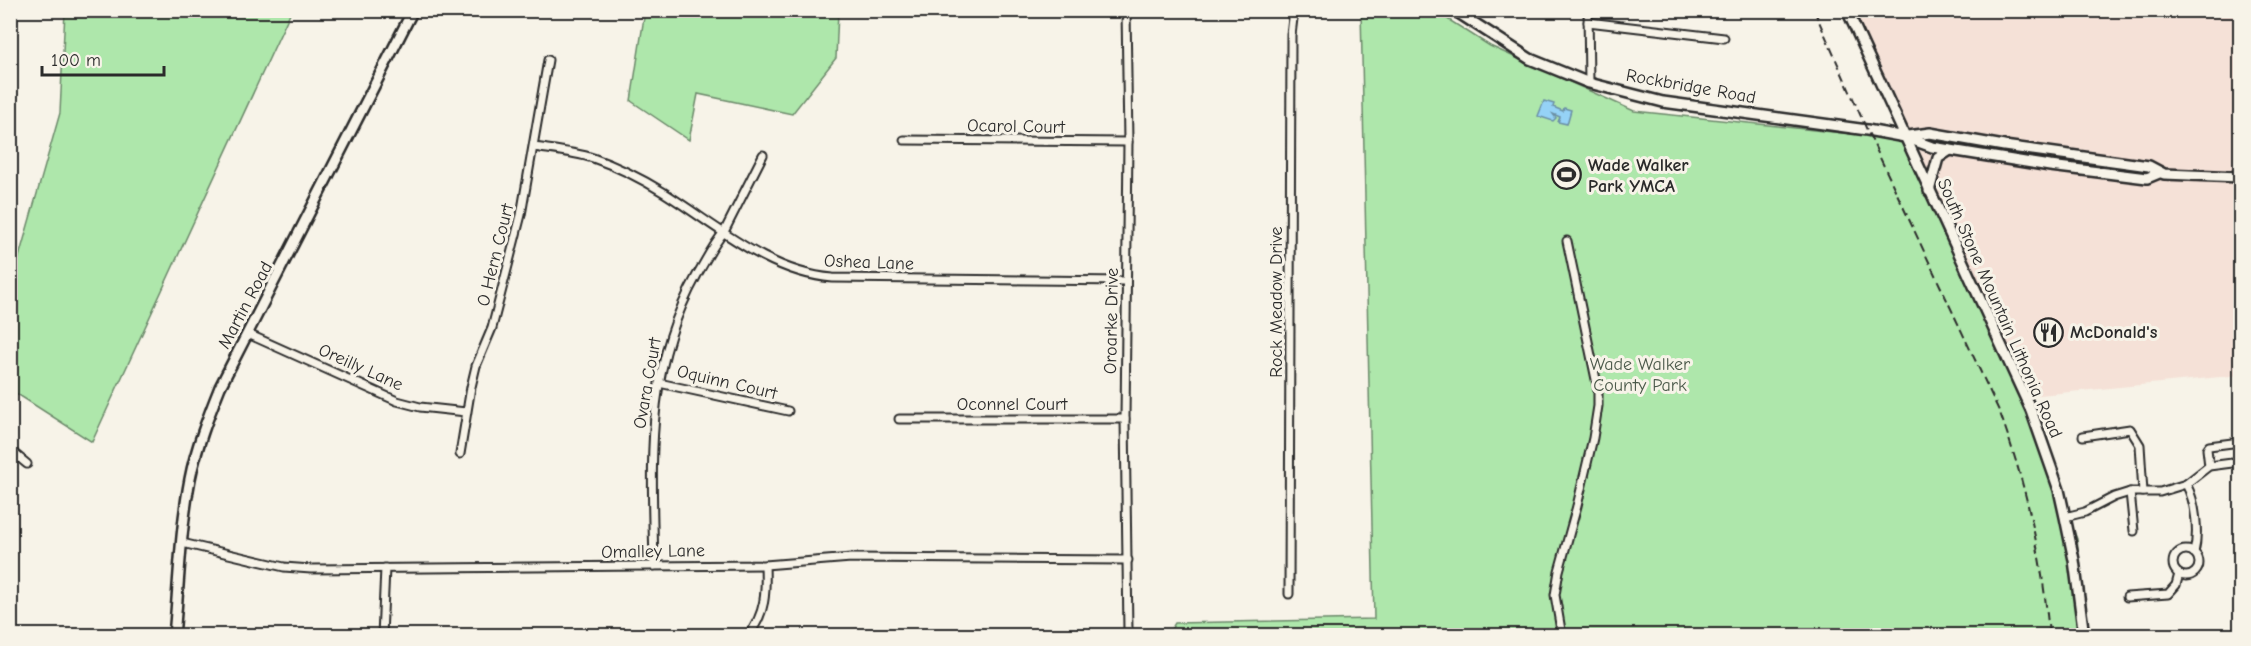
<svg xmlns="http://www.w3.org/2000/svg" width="2251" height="646" viewBox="0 0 2251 646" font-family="'Comic Neue',sans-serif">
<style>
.built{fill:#f5e1d7}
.green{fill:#aee7ab;stroke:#6c896b;stroke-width:1.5}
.water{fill:#95d2f6;stroke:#6b8fa5;stroke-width:1.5}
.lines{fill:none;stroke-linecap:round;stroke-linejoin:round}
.street-casing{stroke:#2b2b2b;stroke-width:11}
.secondary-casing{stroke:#2b2b2b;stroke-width:14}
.street{stroke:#f7f3e8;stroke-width:7}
.secondary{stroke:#f7f3e8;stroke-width:9}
.rail{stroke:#2b2b2b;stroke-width:2;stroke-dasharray:9 4.5;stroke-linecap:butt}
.labels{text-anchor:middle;stroke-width:6;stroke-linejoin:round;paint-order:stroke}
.street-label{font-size:18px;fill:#2b2b2b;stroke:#f7f3e8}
.poi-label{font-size:18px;font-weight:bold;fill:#2b2b2b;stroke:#f7f3e8;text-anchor:start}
.park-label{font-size:18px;fill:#4c5a4b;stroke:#f7f3e8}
</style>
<rect width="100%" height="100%" fill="#f7f3e8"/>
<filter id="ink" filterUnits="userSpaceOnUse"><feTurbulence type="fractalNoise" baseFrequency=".0167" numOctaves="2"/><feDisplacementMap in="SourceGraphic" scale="12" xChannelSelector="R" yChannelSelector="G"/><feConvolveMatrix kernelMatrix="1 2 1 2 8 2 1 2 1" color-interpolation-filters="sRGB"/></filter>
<g filter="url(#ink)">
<polygon class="built" points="1853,11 2240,11 2240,375 2021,397 1900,139"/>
<g class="green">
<polygon points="1361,10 1435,11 1490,46 1634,111 1900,139 2016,386 2077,539 2088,635 1167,636 1175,623 1374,619"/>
<polygon points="65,11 291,11 92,442 11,390 11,285 60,113"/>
<polygon points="645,11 838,11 836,58 792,114 698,94 689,140 631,101"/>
<polygon points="1021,631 1051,635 849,635"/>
</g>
<polygon class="water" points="1544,101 1554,104 1553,107 1563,111 1564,108 1571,110 1567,124 1558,122 1560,117 1553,114 1556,118 1553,121 1538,116"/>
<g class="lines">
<defs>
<g id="street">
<polyline points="1126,10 1128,142 1125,419 1128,631"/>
<polyline points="1588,10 1589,83"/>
<polyline points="1588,22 1724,38"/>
<polyline points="904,140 1128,142"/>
<path d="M534,147C553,150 574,152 593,158C616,166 642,179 663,192C716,225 768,273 833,278L1126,281"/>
<polyline points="248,334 397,401 420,407 466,412"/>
<polyline points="659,383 788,411"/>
<polyline points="899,419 1125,419"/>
<polyline points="2083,436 2130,429 2140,445 2143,492"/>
<polyline points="10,450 27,464"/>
<polyline points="460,454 471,387 476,366 492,328 521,215 548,60"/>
<polyline points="2209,466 2207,449 2209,446 2240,442"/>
<path d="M2186,484C2196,502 2199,533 2194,553"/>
<polyline points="2130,492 2134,531"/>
<polyline points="2065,517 2085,512 2114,497 2130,492 2160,492 2186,484 2209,466 2240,462"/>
<polyline points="182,543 284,567 311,569 765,565 851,558 1128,560"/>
<circle cx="2186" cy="563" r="13"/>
<path d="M654,566C652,462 644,370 697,275C706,260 713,245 724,232L763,155"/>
<polyline points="1289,594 1291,35 1294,10"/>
<polyline points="2127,597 2168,594 2176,585 2179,574"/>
<polyline points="382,636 385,568"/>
<path d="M748,636C766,613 766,592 765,565"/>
<polyline points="1562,636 1555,595 1559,571 1577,506 1593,438 1598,406 1598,389 1567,241"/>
</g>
<g id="secondary">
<polyline points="1454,10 1530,59 1589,83 1663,102 1867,130 1905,137 1932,147 2050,166 2147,178 2159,173"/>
<polyline points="1847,10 2031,410 2059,490 2065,517 2074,560 2084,636"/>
<polyline points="1908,136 1930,133 2004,146 2149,166 2164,174 2240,177"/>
<polyline points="1929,191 1938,158 1950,150"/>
<path d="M174,636C179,584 180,531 190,479C196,448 208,417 220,387L413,10"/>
</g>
</defs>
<use href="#street" class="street-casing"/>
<use href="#secondary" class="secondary-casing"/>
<use href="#street" class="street"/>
<use href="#secondary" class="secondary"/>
<path class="rail" d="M1814,10L1867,130L2000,413C2026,485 2043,559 2049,636"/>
</g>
</g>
<defs>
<symbol id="stadium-ring" viewBox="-11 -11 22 22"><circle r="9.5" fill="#f7f3e8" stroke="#2b2b2b" stroke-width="1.5"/><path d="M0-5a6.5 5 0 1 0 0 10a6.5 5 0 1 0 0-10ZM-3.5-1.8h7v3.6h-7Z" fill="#2b2b2b"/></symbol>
<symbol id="restaurant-ring" viewBox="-11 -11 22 22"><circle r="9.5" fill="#f7f3e8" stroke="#2b2b2b" stroke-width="1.5"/><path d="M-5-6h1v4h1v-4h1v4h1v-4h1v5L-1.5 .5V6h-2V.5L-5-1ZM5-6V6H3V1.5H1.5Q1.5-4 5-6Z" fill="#2b2b2b"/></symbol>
</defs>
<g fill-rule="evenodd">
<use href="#stadium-ring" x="1550" y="158" width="33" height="33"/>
<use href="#restaurant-ring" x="2032" y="316" width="33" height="33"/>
</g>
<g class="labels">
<g class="street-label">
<text transform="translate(1691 86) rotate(10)" y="6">Rockbridge Road</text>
<text transform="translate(1016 126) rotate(1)" y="6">Ocarol Court</text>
<text transform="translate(495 255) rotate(-76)" y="6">O Hern Court</text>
<text transform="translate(869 262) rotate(2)" y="6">Oshea Lane</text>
<text transform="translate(1276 302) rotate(-90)" y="6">Rock Meadow Drive</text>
<text transform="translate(245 305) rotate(-62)" y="6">Martin Road</text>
<text transform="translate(2000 308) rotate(66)" y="6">South Stone Mountain Lithonia Road</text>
<text transform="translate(1111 321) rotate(-89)" y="6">Oroarke Drive</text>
<text transform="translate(361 367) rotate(24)" y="6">Oreilly Lane</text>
<text transform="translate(727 382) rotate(13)" y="6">Oquinn Court</text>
<text transform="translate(647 383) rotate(-80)" y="6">Ovara Court</text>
<text x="1012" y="410">Oconnel Court</text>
<text transform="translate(653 551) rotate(-1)" y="6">Omalley Lane</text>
</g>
<g class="poi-label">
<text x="1588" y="171">Wade Walker<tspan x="1588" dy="21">Park YMCA</tspan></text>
<text x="2070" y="338">McDonald's</text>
</g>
<g class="park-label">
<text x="1640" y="370">Wade Walker<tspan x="1640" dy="21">County Park</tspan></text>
</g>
</g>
<rect width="2251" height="646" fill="none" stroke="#f7f3e8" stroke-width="36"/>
<rect x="18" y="18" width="2215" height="610" fill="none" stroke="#2b2b2b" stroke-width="2" filter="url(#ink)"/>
<path d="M42 66v9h122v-9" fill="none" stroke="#2b2b2b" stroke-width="3"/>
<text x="51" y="66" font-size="18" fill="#2b2b2b" stroke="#f7f3e8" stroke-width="4.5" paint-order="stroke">100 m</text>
</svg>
